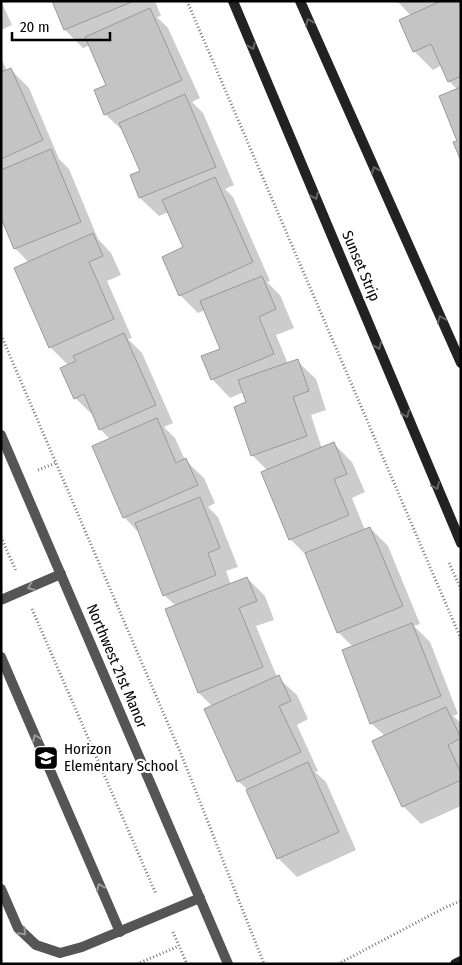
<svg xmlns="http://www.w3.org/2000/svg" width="462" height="965" viewBox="0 0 462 965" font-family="'Fira Sans Condensed',sans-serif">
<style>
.shadow{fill:#0003}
.building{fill:#c4c4c4;stroke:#999}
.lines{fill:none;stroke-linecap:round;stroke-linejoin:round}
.path{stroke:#777;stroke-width:3;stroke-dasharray:1 2.5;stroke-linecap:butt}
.lane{stroke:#555;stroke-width:10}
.street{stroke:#555;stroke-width:10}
.secondary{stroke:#222;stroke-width:10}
.oneway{stroke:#646464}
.oneway2{stroke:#999}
.labels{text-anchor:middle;stroke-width:4.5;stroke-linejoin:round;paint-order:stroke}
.street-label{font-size:15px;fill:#000;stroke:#fff}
.poi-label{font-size:15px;fill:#000;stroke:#fff;text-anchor:start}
</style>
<rect width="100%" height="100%" fill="#fff"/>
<g class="shadow">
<polygon points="1,1 12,25 1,30"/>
<polygon points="53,1 155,1 161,16 157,17 168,28 200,98 192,102 203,113 234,185 225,189 233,197 270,281 267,282 280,295 294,328 276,335 288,364 297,361 316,379 326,410 311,415 322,449 334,444 352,462 365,492 352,498 365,530 370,528 388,546 420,624 414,626 430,642 458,714 453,716 461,723 461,806 421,824 403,806 385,736 371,723 353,647 338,632 307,556 290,539 268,471 252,455 247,403 244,392 230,398 212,379 221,350 205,310 198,313 180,295 185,248 169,212 159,216 140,198 132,176 142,172 124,132 105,114 108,85 90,45 83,48 65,30"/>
<polygon points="397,1 461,1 461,158 458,90 449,81 442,65 433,70 414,51 401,21 411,16"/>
<polygon points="1,58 7,71 11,70 29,88 59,159 69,169 98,239 111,253 121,275 107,281 132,338 128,339 142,353 173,423 164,427 175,438 185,460 204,478 215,503 208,507 218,517 238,567 226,571 231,585 247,578 265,596 274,620 256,626 277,677 297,695 308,719 297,725 318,771 315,772 326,782 356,850 297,877 279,859 248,790 238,781 213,707 199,693 166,610 176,606 164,595 141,535 124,517 110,439 100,429 94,416 75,398 69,366 50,347 29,263 15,248 1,214"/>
</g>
<g class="building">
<polygon points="52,1 134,1 64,30"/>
<polygon points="441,1 461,1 461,76 448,82 431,44 413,52 399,20"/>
<polygon points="150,8 182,80 104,115 94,90 106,85 85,37"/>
<polygon points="11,68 43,140 1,159 1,72"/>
<polygon points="461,87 461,161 453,142 457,141 439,96"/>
<polygon points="185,94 216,167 139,198 130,175 140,171 119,123"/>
<polygon points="51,149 81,222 14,249 1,218 1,170"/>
<polygon points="215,177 253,262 179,296 162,257 183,247 162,200"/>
<polygon points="93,233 103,256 89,262 114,319 49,348 14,268"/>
<polygon points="262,276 276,309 259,317 274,354 211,380 201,356 220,349 200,301"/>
<polygon points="124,333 156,405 99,430 84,394 74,399 60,368 76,361 73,356"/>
<polygon points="298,359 309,391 293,397 307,436 251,456 234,407 246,402 238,380"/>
<polygon points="157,418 176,463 186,458 198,485 123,518 92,446"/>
<polygon points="334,442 347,474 334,479 349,515 289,540 261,472"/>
<polygon points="200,497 220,548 208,553 216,575 163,596 135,523"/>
<polygon points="370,527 403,606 337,633 305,553"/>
<polygon points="247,577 257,601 239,608 263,667 198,693 165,609"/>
<polygon points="412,623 441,696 370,724 342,650"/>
<polygon points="279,675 291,701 279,706 301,752 237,782 204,709"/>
<polygon points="446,707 461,738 448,745 461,773 461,780 402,807 372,741"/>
<polygon points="308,762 339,832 277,859 246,790"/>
</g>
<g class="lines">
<g class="path">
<polyline points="187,1 461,639"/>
<polyline points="1,335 181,754 264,964"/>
<polyline points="38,470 56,463"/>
<polyline points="1,537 16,571"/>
<polyline points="449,563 461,589"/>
<polyline points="32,609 156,894"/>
<polyline points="173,932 187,964"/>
<polyline points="1,961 4,964"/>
<polyline points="137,964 179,946"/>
<polyline points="338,964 446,907 461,901"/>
</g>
<g class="lane">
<polyline points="1,600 61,574"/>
<polyline points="1,657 120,932"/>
<polyline points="1,889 18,928 36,945 60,953 82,947 200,898"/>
</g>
<polyline class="street" points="1,435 228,964"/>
<g class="secondary">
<polyline points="233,1 461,543"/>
<polyline points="300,1 461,363"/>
<polyline points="455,964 461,961"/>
</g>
</g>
<defs><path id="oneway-chevron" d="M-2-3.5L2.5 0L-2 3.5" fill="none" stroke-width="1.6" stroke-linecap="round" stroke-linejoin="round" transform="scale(1.25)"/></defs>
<g class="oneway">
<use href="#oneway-chevron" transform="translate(309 22) rotate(-114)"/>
<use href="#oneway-chevron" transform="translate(252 46) rotate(67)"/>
<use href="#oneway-chevron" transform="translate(375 170) rotate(-114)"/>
<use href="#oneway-chevron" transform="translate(315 196) rotate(67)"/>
<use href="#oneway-chevron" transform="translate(441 319) rotate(-114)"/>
<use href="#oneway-chevron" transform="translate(378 346) rotate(67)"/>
<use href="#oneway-chevron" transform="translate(406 414) rotate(68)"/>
<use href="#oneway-chevron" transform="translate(436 486) rotate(67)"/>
</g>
<g class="oneway2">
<use href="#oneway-chevron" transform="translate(31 587) rotate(157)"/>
<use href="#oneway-chevron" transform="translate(36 738) rotate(-113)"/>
<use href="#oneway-chevron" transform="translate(100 887) rotate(-113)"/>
<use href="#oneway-chevron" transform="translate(23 932) rotate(46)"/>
</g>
<defs>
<symbol id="school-square" viewBox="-11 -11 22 22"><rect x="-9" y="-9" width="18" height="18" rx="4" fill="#000" stroke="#fff"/><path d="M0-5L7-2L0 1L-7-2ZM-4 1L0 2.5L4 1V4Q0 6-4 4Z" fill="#fff"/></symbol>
</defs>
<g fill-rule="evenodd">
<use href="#school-square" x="32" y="744" width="28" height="28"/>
</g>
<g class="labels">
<g class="street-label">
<text transform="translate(361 266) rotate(67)" y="5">Sunset Strip</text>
<text transform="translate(117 666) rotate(67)" y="5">Northwest 21st Manor</text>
</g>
<g class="poi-label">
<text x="64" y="754">Horizon<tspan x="64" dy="17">Elementary School</tspan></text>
</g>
</g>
<rect width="462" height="965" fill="none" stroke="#000000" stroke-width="5"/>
<path d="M12 32v8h98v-8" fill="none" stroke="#000000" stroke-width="2.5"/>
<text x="20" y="32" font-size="15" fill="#000000" stroke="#ffffff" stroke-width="4" paint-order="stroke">20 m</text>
</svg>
